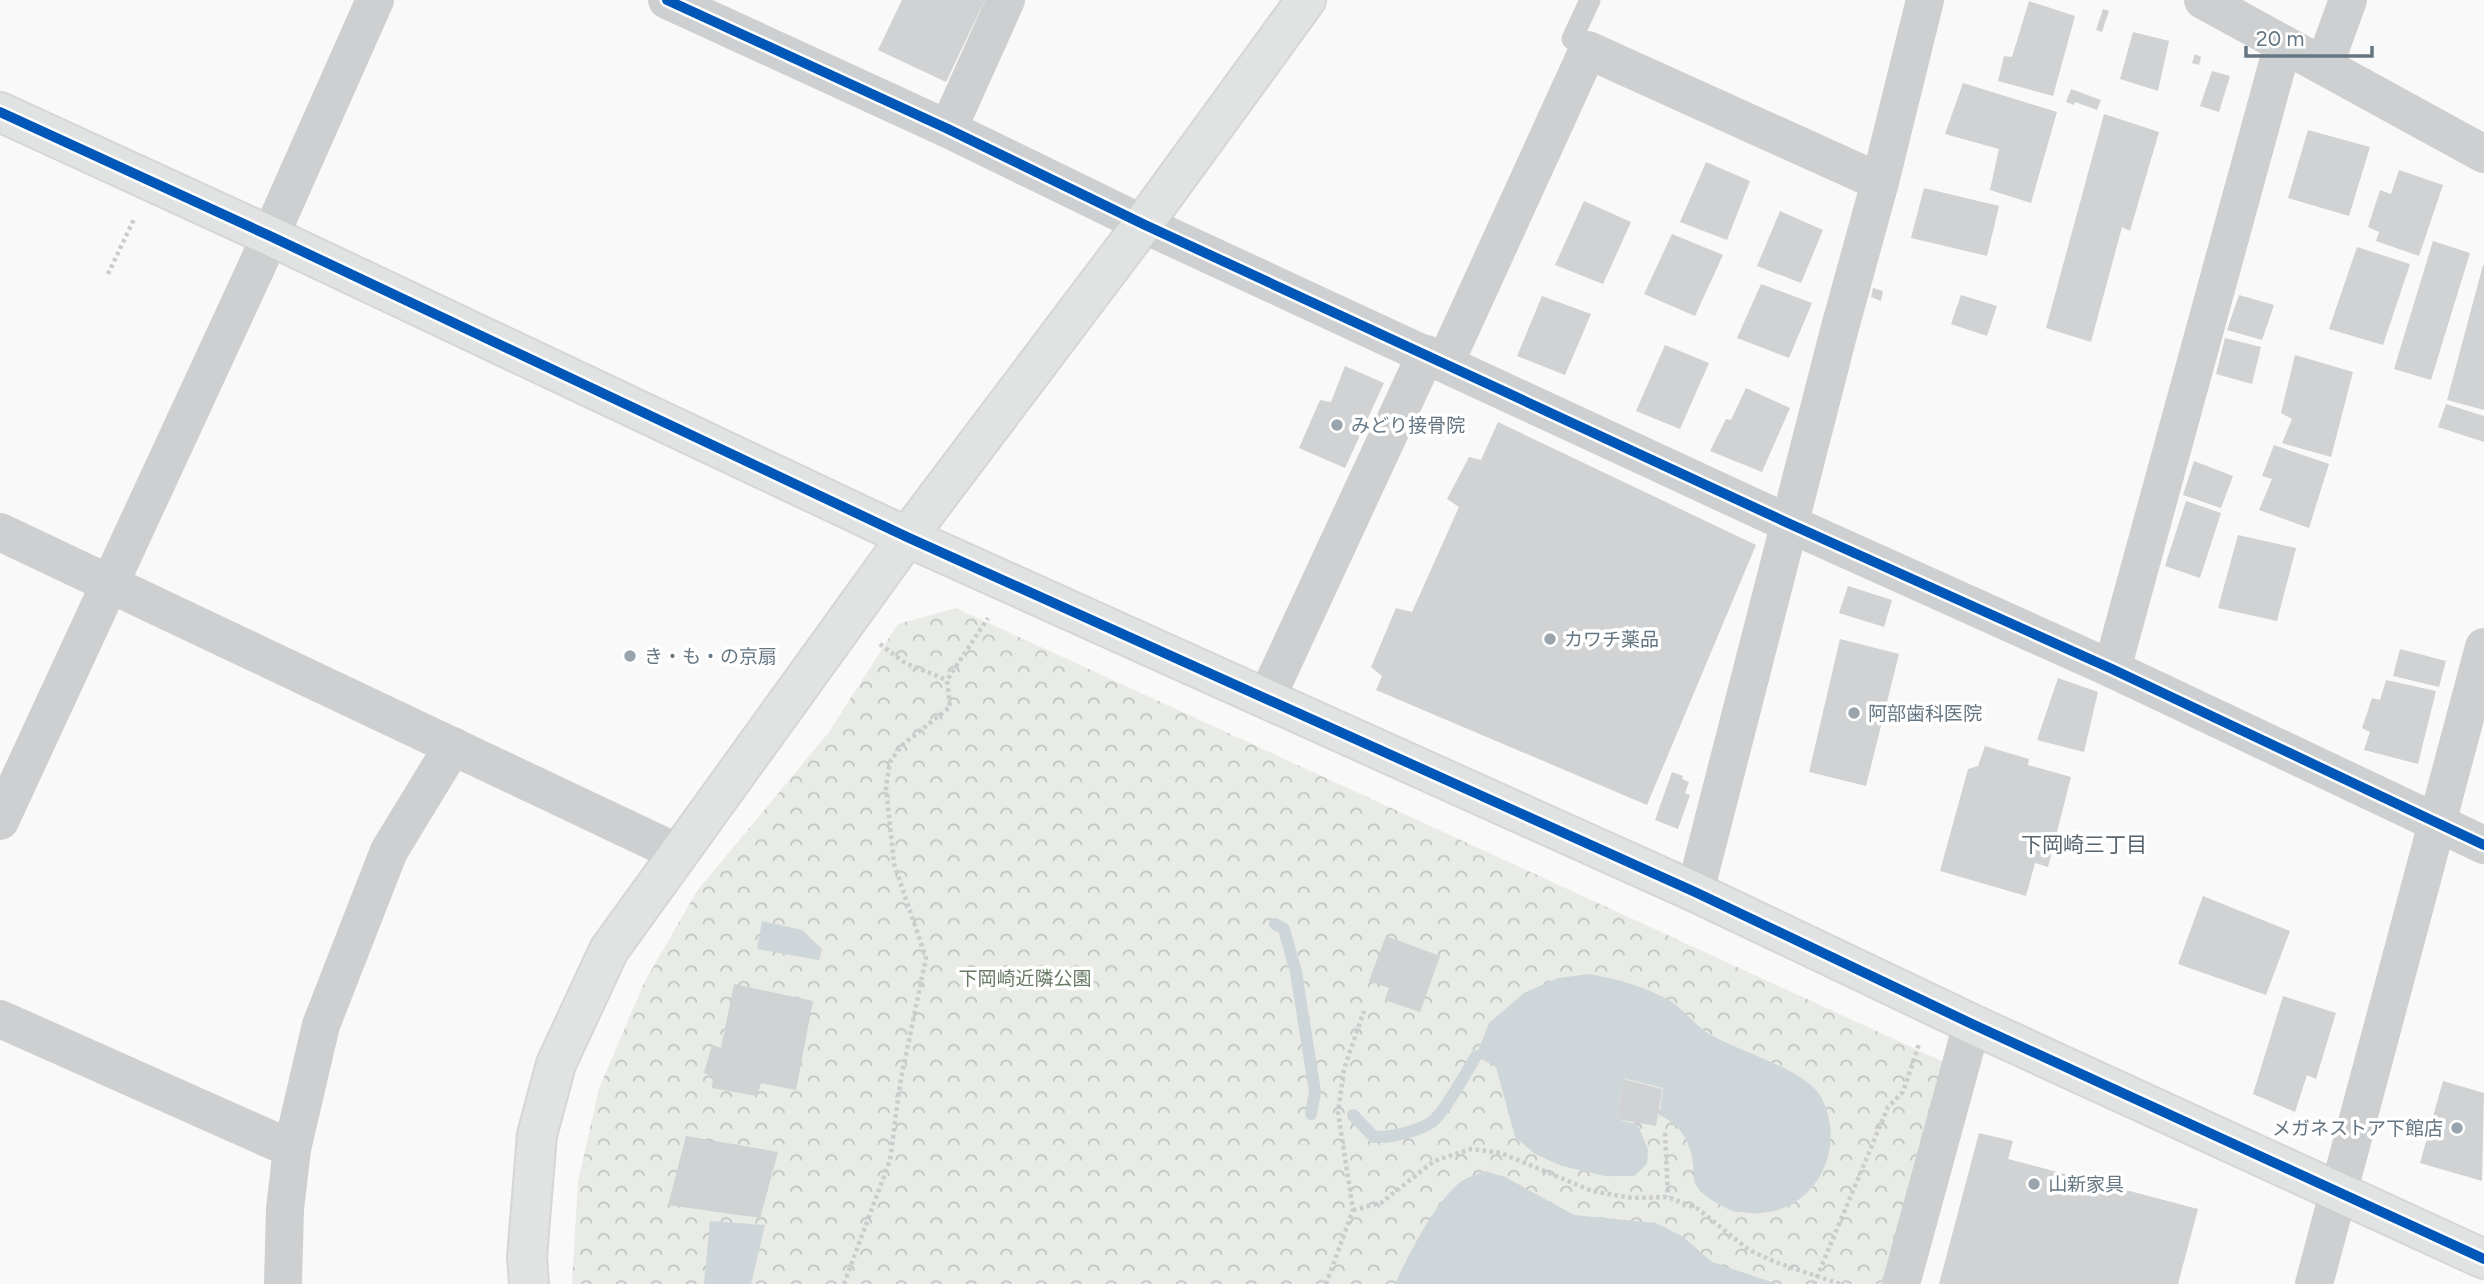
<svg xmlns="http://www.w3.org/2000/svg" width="2484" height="1284" viewBox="0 0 2484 1284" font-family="Figtree,'Noto Sans JP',sans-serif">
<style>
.park{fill:url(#park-crowns)}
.water{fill:#ced6d9}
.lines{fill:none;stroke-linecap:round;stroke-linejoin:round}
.stream{stroke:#ced6d9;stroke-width:12}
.building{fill:#d0d2d3}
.secondary-casing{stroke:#d5d6d7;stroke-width:42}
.path{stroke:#cbcccd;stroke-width:4.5;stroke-dasharray:3.5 3.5;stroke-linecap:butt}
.lane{stroke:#cecfd0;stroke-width:21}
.street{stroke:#cecfd0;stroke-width:38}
.secondary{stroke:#e1e2e2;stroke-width:38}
.cycleway-casing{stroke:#fff;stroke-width:15}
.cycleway{stroke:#0057b8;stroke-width:10}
.poi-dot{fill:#99a4ac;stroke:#fff;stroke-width:2.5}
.labels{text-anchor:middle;stroke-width:7;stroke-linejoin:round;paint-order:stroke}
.poi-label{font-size:19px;fill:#657683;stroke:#fff;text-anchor:start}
.park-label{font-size:19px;fill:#687a64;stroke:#fff}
.neighbourhood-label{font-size:21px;fill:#57646e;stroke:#fff}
</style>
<defs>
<pattern id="park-crowns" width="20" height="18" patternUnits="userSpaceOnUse" patternTransform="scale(1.75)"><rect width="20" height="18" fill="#e8ebe6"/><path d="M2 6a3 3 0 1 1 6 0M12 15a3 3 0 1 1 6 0" fill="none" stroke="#c0c3c0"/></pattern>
</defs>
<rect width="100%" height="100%" fill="#f9f9f9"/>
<polygon class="park" points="956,608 1944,1062 1885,1284 572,1284 578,1182 599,1088 645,981 697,891 829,732 898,624"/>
<g class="water">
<polygon points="762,921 802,930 822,949 819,960 757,949"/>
<path d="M1589,974C1616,979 1640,985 1665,998C1681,1006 1692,1022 1706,1032C1733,1050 1806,1069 1821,1097C1849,1150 1813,1217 1751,1213C1744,1212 1737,1213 1730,1210C1718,1204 1703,1197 1696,1185C1693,1180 1694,1171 1693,1164C1691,1142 1680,1124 1659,1115L1663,1088L1623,1078L1617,1119L1638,1125L1648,1150L1647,1164L1634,1176H1605L1562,1166L1535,1154L1515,1137L1496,1067L1476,1056L1489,1023L1524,993L1558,978Z"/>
<path d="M1485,1171L1505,1177L1574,1215L1656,1223L1682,1236L1712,1262L1777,1284H1395C1408,1256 1438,1195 1465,1179C1471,1176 1479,1174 1485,1171Z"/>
<polygon points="710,1221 765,1225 751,1284 704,1284"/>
</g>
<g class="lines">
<g class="stream">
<polyline points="1275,924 1284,929 1296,972 1315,1092 1311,1114"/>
<path d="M1353,1115L1374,1137C1390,1138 1420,1131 1433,1121C1446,1110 1467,1071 1476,1056"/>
</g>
</g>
<g class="building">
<polygon points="902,0 985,0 946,82 878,50"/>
<polygon points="2029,1 2075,16 2053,96 1998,81 2004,56 2012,57"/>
<polygon points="2103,9 2109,11 2102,32 2096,30"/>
<polygon points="2133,32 2169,41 2158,91 2120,79"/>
<polygon points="2195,54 2201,57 2199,65 2192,63"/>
<polygon points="2212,71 2230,76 2219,112 2200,106"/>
<polygon points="1963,83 2057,112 2031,203 1990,190 1999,149 1945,134"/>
<polygon points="2071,89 2101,100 2097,110 2075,102 2074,105 2066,102"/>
<polygon points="2104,114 2159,132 2130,231 2122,227 2091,342 2046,328"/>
<polygon points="2308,130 2370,147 2349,216 2288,198"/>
<polygon points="1706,162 1750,181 1727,240 1680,222"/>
<polygon points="2399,170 2443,185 2419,256 2376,241 2379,232 2368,227 2380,190 2391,194"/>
<polygon points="1924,188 1999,206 1987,256 1911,238"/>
<polygon points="1584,201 1631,222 1603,284 1555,265"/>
<polygon points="1780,211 1823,230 1801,283 1757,266"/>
<polygon points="1672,234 1723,255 1695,316 1644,294"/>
<polygon points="2433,241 2470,253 2431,380 2394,369"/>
<polygon points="2357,247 2410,264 2383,345 2329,329"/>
<polygon points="2483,265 2484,265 2484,410 2447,400"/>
<polygon points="1761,284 1812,303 1789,358 1737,338"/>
<polygon points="1873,288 1883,291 1881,301 1871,297"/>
<polygon points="1961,295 1997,306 1987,336 1951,324"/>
<polygon points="2239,295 2274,305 2262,340 2227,330"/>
<polygon points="1542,296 1591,314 1565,375 1517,356"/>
<polygon points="2225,338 2261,347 2252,384 2216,374"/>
<polygon points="1665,345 1709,363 1680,429 1636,411"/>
<polygon points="2295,355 2353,372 2331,457 2282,443 2292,419 2281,413"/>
<polygon points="1345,366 1384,383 1345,468 1299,448 1320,400 1331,402"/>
<polygon points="1746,388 1790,408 1762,472 1710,451 1726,419 1731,420"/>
<polygon points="2446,404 2484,416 2484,442 2438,427"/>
<polygon points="1498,422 1756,545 1647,805 1376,690 1382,676 1371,667 1396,608 1412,612 1459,507 1447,499 1469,457 1481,460"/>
<polygon points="2274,445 2329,464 2309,528 2259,510 2272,479 2262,476"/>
<polygon points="2194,461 2233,476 2221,508 2183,495"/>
<polygon points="2186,501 2221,513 2200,578 2165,566"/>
<polygon points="2238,535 2296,548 2277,621 2218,608"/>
<polygon points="1848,586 1892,600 1884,627 1839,613"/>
<polygon points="1840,639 1899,654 1866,786 1809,772"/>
<polygon points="2400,649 2446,661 2439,687 2393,676"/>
<polygon points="2058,678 2098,692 2084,752 2037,740"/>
<polygon points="2386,680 2436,691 2418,764 2364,750 2370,732 2362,728 2372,698 2380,700"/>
<polygon points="1985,746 2029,759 2028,765 2071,777 2048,867 2035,863 2026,896 1940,871 1968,769 1978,766"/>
<polygon points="1672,772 1683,776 1682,779 1689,782 1685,793 1690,795 1678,829 1655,820"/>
<polygon points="2203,896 2290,931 2266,995 2178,964"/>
<polygon points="1386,936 1440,956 1420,1012 1385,1000 1389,988 1369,981"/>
<polygon points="734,984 813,1001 796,1090 761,1083 757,1096 712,1088 713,1077 704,1073 712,1045 721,1048"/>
<polygon points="2283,996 2336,1013 2316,1079 2307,1075 2295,1112 2253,1094"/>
<polygon points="1623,1079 1662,1089 1656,1126 1617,1119"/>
<polygon points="2443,1081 2484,1093 2482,1181 2420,1163"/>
<polygon points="1979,1133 2013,1141 2008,1159 2198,1209 2178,1284 1939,1284"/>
<polygon points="686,1136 778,1152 760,1218 668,1205"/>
</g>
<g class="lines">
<defs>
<g id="secondary">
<polyline points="0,112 270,236 907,537 1695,892 1972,1024 2484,1259"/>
<polyline points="529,1284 527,1257 537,1135 556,1064 609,950 907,537 1143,224 1306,0"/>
</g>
</defs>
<use href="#secondary" class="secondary-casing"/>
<g class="path">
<polyline points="108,274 135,217"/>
<polyline points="880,644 905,663 947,680"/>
<polyline points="1665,1133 1668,1197"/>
<polyline points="1353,1210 1381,1203 1434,1161 1471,1149 1501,1153 1592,1191 1632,1198 1668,1197 1698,1209 1749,1250 1775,1262 1840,1284"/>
<polyline points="844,1284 890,1160 900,1084 926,958 894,864 886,787 890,762 901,746 950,707 947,680 988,618"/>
<polyline points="1326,1284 1353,1210 1338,1112 1344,1069 1364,1011"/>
<polyline points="1814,1284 1888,1107 1903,1092 1919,1044"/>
</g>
<polyline class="lane" points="1588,50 1572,39 1590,0"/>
<g class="street">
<polyline points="667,0 948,129 1143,224 1790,524 2112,669 2484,845"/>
<polyline points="2203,0 2484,154"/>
<polyline points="2324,66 2348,0"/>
<polyline points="948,129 1006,0"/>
<polyline points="1445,363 1588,50 1880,182"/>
<polyline points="0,532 678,853"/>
<polyline points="2112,669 2283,44"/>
<polyline points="1266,699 1426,354"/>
<polyline points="0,821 256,268 375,0"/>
<polyline points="1695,892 1839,331 1880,182 1925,0"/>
<polyline points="0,1019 292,1149"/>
<polyline points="283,1284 285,1209 292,1149 321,1025 389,851 453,746"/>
<polyline points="1901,1284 1972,1024"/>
<polyline points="2314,1284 2484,647"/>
</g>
<use href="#secondary" class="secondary"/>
<defs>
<g id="cycleway">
<polyline points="667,0 948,129 1143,224 1790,524 2112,669 2484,845"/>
<polyline points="0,112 270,236 907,537 1695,892 1972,1024 2484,1259"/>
</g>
</defs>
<use href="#cycleway" class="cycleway-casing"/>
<use href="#cycleway" class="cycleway"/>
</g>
<g class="poi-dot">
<circle cx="1337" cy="425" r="7"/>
<circle cx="1550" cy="639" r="7"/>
<circle cx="630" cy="656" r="7"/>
<circle cx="1854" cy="713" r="7"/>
<circle cx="2457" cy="1128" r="7"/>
<circle cx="2034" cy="1184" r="7"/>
</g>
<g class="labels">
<g class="poi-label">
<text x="1351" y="432">みどり接骨院</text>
<text x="1564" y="646">カワチ薬品</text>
<text x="644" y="663">き・も・の京扇</text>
<text x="1868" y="720">阿部歯科医院</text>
<text x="2443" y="1135" text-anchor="end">メガネストア下館店</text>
<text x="2048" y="1191">山新家具</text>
</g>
<g class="park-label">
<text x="1025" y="985">下岡崎近隣公園</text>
</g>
<g class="neighbourhood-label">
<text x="2084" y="852">下岡崎三丁目</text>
</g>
</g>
<path d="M2246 46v10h126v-10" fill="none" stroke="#657683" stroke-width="3.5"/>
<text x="2256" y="46" font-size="21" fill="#657683" stroke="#ffffff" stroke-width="5" paint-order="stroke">20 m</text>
</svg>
